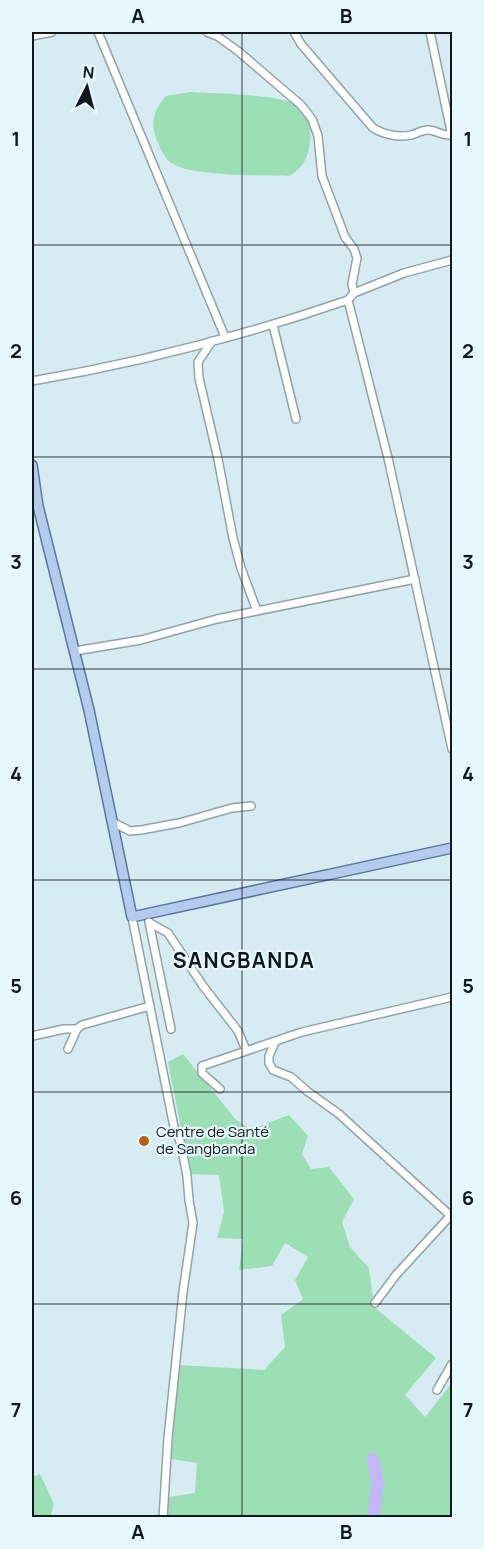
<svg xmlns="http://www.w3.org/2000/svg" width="484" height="1549" viewBox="0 0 484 1549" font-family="Manrope,sans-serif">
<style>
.green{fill:#9cdfb5}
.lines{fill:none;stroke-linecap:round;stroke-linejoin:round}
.river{stroke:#c5b6fa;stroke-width:12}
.minor-casing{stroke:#90a3ab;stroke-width:10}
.major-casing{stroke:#5c769c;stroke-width:12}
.minor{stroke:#fff;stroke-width:7}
.major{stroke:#b5cbed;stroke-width:9}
.grid{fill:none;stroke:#12191c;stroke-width:1.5;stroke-opacity:0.55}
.poi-dot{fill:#bc5e11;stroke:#e7f7fe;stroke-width:2}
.labels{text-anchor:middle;stroke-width:4.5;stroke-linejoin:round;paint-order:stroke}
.poi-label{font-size:15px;fill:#12191c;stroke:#e7f7fe;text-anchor:start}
.district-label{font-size:21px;font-weight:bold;letter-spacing:1.5px;fill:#12191c;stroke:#e7f7fe}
.neatline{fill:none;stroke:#12191c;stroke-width:2}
.grid-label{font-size:20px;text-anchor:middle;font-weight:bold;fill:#12191c}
</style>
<rect width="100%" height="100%" fill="#d7ebf3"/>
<g class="green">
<path d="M190,92C211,93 277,95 292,103C308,112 312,125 310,142C308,158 303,168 289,176C265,175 187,177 170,162C163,156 159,146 156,138C150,121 155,109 166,96Z"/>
<polygon points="183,1054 236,1120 251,1129 289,1115 308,1136 302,1154 311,1169 329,1167 354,1199 342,1222 350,1247 369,1268 374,1307 436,1358 405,1395 425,1417 452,1383 452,1517 165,1518 168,1497 195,1493 197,1463 171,1459 180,1365 264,1370 285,1347 281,1315 303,1299 295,1280 308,1257 285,1243 272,1266 239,1270 243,1239 217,1238 224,1212 219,1175 190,1174 168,1062"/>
<polygon points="40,1474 54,1504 50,1517 32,1517 32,1477"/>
</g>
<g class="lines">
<polyline class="river" points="373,1459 378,1483 373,1518"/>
<defs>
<g id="minor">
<polyline points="98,32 225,337"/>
<polyline points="207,32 217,36 238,51 301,105 312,119 318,136 322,176 345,237 354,249 357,258 352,284 354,293"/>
<path d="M294,32L301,44L373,128C383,134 398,138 411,135C417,134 422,129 429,130C439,131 440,136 452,135"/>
<polyline points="430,32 452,136"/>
<polyline points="32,36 52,32"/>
<polyline points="348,300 388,458 452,749"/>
<polyline points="273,325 296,419"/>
<polyline points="212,341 198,362 199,378 218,459 233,538 241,568 257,611"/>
<path d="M32,381C139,363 246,335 348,300L354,293L404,273L452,260"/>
<polyline points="75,651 141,640 217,619 415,579"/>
<polyline points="114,823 130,831 141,830 179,823 232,808 251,806"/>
<polyline points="132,917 174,1127 181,1144 187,1176 189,1200 193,1223 183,1292 168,1438 163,1518"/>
<polyline points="149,922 171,1029"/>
<polyline points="150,923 168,933 203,986 238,1031 246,1050"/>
<polyline points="32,1036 64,1029 77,1029"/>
<polyline points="275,1042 269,1056 269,1063 273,1070 291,1077 307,1091 339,1114 452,1217"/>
<polyline points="68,1049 77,1029 82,1025 150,1006"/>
<polyline points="220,1089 202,1073 202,1066 302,1032 452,997"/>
<polyline points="375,1303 396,1275 452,1214"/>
<polyline points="437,1390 452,1364"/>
</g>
<polyline id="major" points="32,465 38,506 89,710 132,917 452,848"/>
</defs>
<use href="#minor" class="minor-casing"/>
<use href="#major" class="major-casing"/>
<use href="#minor" class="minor"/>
<use href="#major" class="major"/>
</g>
<path class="grid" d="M242,32V1518M32,245H452M32,457H452M32,669H452M32,880H452M32,1092H452M32,1304H452"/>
<circle class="poi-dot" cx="144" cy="1141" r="6"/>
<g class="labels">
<g class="poi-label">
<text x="156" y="1137">Centre de Santé<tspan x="156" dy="17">de Sangbanda</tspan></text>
</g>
<g class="district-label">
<text x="244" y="968">SANGBANDA</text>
</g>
</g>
<rect width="484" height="1549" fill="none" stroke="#e7f7fe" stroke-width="66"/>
<g transform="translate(87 87) rotate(6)" stroke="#e7f7fe" stroke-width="4.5" paint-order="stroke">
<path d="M0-4.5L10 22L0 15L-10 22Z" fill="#12191c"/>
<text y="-9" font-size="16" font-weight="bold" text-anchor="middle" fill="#12191c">N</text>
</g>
<rect x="33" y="33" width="418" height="1483" class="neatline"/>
<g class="grid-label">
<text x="138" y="23">A</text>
<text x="346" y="23">B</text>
<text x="16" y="146">1</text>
<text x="468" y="146">1</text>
<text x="16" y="358">2</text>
<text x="468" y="358">2</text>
<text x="16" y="569">3</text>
<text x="468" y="569">3</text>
<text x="16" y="781">4</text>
<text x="468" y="781">4</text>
<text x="16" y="993">5</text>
<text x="468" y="993">5</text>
<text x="16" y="1205">6</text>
<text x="468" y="1205">6</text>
<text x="16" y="1417">7</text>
<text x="468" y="1417">7</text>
<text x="138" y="1539">A</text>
<text x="346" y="1539">B</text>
</g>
</svg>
